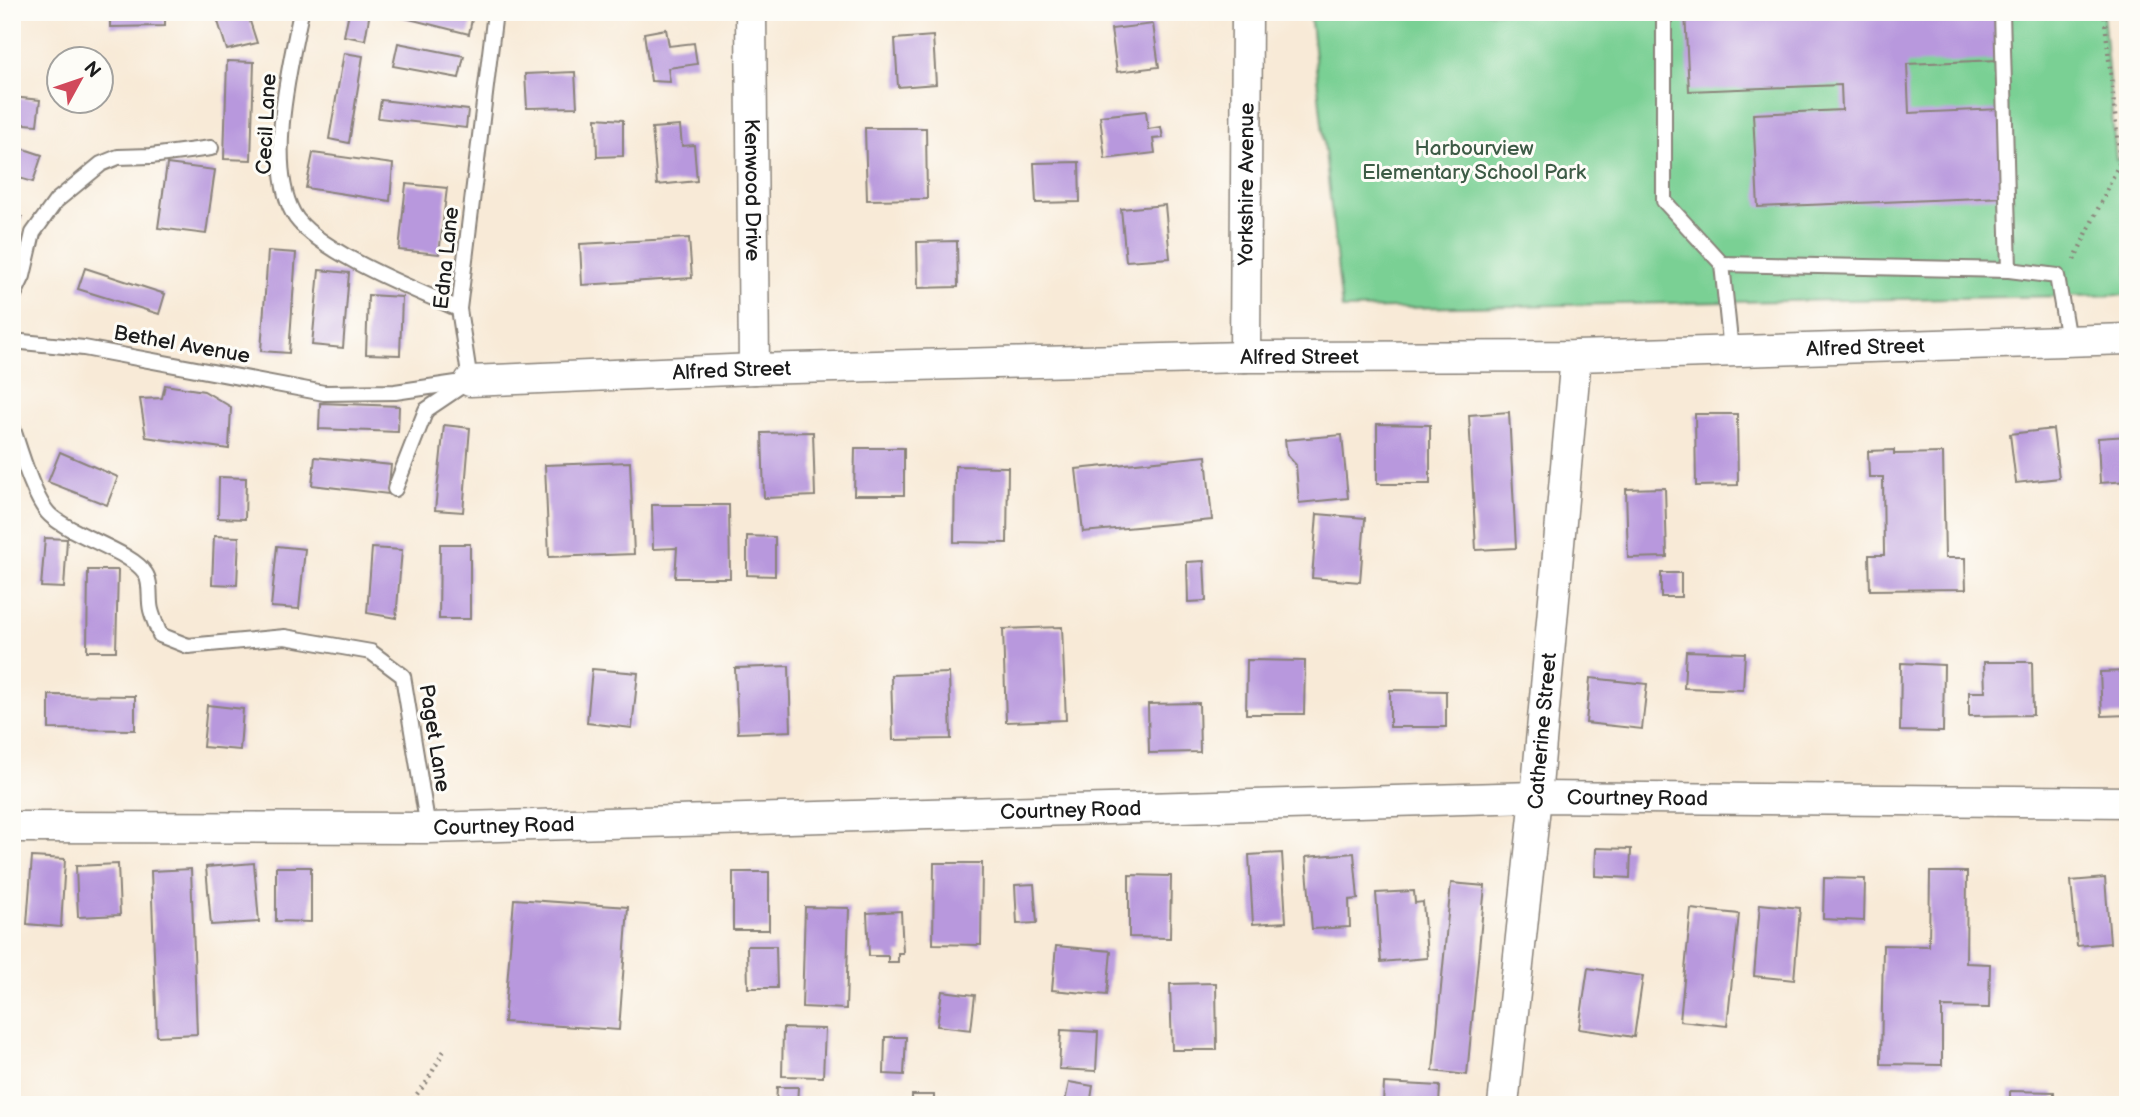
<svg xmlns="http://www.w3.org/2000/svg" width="2140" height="1117" viewBox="0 0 2140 1117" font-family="'Balsamiq Sans',sans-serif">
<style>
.green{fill:#7ad094;stroke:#4b7658;stroke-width:2}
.building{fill:#b898dd}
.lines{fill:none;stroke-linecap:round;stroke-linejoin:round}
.lane-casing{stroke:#8a837a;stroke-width:18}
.street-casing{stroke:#8a837a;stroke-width:33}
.path{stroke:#8a837a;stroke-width:4.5;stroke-dasharray:2 5;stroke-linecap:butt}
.lane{stroke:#fff;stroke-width:14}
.street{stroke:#fff;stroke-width:30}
.labels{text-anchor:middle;stroke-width:6;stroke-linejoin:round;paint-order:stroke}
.street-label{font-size:21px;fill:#1c1c1c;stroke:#fdfcf7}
.park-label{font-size:21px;fill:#3d5b46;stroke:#fdfcf7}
</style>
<rect width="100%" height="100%" fill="#fdfcf7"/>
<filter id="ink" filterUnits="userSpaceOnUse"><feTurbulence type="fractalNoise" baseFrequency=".0143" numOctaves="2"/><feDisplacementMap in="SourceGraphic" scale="14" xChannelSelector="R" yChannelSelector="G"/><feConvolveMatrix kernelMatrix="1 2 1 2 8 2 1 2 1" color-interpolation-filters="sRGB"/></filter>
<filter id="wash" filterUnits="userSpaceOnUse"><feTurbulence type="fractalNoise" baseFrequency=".00686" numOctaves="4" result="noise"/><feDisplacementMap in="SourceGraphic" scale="28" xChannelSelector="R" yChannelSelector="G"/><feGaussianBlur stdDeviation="1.57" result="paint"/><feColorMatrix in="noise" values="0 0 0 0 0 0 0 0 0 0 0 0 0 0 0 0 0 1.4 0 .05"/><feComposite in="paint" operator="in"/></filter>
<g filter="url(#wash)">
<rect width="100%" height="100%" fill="#f8ead7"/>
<polygon class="green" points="1310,12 2103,12 2116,160 2128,159 2128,295 1342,309"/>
<g id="blocks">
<g class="building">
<polygon points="110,12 165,12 165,26 110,27"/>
<polygon points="215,12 247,12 257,43 227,50"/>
<polygon points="349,12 370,12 365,40 344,36"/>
<polygon points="393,12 465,12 473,14 469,34 393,15"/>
<polygon points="1685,12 1996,12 1998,60 1907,64 1909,113 2001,109 2005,197 1758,207 1753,114 1842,110 1841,85 1689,91"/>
<polygon points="1153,24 1159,67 1117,72 1111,29"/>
<polygon points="666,29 669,46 694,43 697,64 668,68 670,82 651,81 644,33"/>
<polygon points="933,36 936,84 898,87 895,39"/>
<polygon points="398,43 464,56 459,78 393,66"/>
<polygon points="344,53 363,56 349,143 329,139"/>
<polygon points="227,61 254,62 251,160 224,159"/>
<polygon points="575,72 577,107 527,108 525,74"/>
<polygon points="12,97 40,100 37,125 12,123"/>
<polygon points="381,100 468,110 466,128 378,118"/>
<polygon points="1146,111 1148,129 1161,127 1163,138 1153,139 1155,153 1105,159 1100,116"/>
<polygon points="596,118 623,120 623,156 597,157"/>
<polygon points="680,126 682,146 694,145 697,181 657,185 652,128"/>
<polygon points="865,128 926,128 927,199 867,200"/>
<polygon points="12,145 42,155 33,182 12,176"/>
<polygon points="313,153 393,164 390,201 306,188"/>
<polygon points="1079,162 1080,202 1036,203 1034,163"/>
<polygon points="167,164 215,170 206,234 158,228"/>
<polygon points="406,184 447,188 439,254 399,250"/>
<polygon points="1165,205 1170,258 1126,261 1121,209"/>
<polygon points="12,213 22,217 12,239"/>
<polygon points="689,238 692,278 582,285 580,244"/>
<polygon points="957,241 958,287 918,288 917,242"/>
<polygon points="268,251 296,253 289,353 261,351"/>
<polygon points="85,268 165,294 159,314 78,289"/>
<polygon points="319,270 349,273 343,348 312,345"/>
<polygon points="368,295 402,297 400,355 366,354"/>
<polygon points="165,385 204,391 231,407 229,449 146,437 140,399 162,398"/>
<polygon points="320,403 399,406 398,432 319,429"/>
<polygon points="1509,412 1516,548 1476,550 1469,415"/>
<polygon points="1695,414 1737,414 1738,485 1696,486"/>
<polygon points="1377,424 1430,425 1430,484 1377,484"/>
<polygon points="444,425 470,428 463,512 435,510"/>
<polygon points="2053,429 2059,478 2016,483 2010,434"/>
<polygon points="813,432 815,496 764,498 762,433"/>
<polygon points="1342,435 1348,498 1299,503 1296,465 1287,455 1285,440"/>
<polygon points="2128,436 2128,481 2100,483 2098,438"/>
<polygon points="855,448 904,448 904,495 854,495"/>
<polygon points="1894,450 1894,454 1943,453 1945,558 1965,558 1966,589 1870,590 1869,555 1884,555 1883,477 1869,477 1868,451"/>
<polygon points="60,452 118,477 107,505 48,482"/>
<polygon points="1206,456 1212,520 1083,532 1076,469"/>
<polygon points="315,457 391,465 388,494 312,485"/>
<polygon points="630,462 634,554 549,557 545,465"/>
<polygon points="955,466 1008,467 1007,543 954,542"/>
<polygon points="219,477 246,478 245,519 218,518"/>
<polygon points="1665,488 1667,557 1628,558 1626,489"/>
<polygon points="652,505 729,505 730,578 675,578 677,548 653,549"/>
<polygon points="1317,514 1365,518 1360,582 1312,578"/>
<polygon points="214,536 239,537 237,585 212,584"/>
<polygon points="747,536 775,537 775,576 747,575"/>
<polygon points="45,538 67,539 64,588 41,587"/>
<polygon points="440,544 470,544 470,619 439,619"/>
<polygon points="277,546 305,549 299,609 271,607"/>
<polygon points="372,548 402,550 396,618 367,613"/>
<polygon points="1204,561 1206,601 1188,602 1187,562"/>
<polygon points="88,570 118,570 116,651 87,651"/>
<rect x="1661" y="573" width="20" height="24"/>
<polygon points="1062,627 1066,720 1006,722 1003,629"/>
<polygon points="1686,651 1745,653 1743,690 1684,688"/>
<polygon points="1247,660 1305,661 1304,714 1246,714"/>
<polygon points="1984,662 2032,662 2033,715 1969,716 1969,692 1985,692"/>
<polygon points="1901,663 1944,665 1943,732 1900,731"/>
<polygon points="789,666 791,731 738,733 735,668"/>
<polygon points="592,669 638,673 632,728 587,723"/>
<polygon points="2128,671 2128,715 2102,716 2100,672"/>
<polygon points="949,673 951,739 893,740 891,675"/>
<polygon points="1590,678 1647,684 1642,729 1586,723"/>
<polygon points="1390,690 1446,691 1446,727 1390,727"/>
<polygon points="49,695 135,696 135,730 49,729"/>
<polygon points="1199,703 1200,752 1149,753 1148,704"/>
<polygon points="207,705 243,709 240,750 203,747"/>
<polygon points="1596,848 1631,849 1630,878 1595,876"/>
<polygon points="1282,853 1286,922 1253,924 1249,855"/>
<polygon points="1354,853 1358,899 1349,900 1350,927 1312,929 1306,857"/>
<polygon points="32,857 65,859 61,927 27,924"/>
<polygon points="254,863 259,922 211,925 206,867"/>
<polygon points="934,863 982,863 981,945 933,944"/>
<polygon points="118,864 120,915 78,917 76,866"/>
<polygon points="276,867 311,867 311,922 276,921"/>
<polygon points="191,869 197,1034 157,1036 151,871"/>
<rect x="733" y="872" width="36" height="58"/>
<polygon points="1930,872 1967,872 1966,963 1990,964 1989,1008 1942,1007 1942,1065 1881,1064 1883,945 1929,946"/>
<polygon points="1129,875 1171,876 1170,938 1129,937"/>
<polygon points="1824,878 1865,879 1864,921 1823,919"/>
<polygon points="2105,878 2110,943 2077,946 2071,881"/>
<polygon points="1451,883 1485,886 1467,1075 1433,1071"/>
<polygon points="1034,884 1037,923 1017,924 1015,885"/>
<polygon points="1414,891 1415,903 1423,902 1427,958 1381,962 1376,893"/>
<polygon points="514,899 628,907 619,1030 504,1022"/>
<polygon points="1760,904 1800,908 1794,980 1754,976"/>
<polygon points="805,907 849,908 846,1009 802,1007"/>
<polygon points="1691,909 1739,914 1727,1026 1680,1021"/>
<polygon points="901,911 903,953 898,953 898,962 888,962 888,956 869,956 867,913"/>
<polygon points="747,946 776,946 777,988 748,988"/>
<polygon points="1056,946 1111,951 1107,995 1052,990"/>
<polygon points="1588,968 1643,976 1634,1037 1579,1029"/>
<polygon points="1216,983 1217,1050 1172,1050 1170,984"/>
<polygon points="942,991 975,995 971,1030 937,1026"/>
<polygon points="783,1028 825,1029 823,1077 782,1076"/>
<polygon points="1061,1030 1098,1032 1096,1071 1059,1069"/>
<polygon points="885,1037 906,1037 904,1075 884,1074"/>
<polygon points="1069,1082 1093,1086 1090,1105 1065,1102"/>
<polygon points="1384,1083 1440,1086 1439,1105 1383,1105"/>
<polygon points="777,1087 798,1087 797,1105 776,1105"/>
<polygon points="2010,1091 2054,1092 2054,1105 2010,1105"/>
<rect x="912" y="1095" width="22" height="10"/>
</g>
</g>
</g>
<g filter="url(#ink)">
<use href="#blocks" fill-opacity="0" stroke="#8a837a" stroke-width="2"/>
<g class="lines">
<defs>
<g id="lane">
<path d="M301,12C290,66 266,163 293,213C313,250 418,291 459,309"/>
<polyline points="1664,12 1664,201 1722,264 1731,351"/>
<polyline points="1722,264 2009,270 2002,12"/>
<polyline points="2009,270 2057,276 2068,340"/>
<polyline points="12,299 23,276 33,233 56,201 101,164 118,157 151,156 211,148"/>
<polyline points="12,341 84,348 324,393 395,392 470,381 459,309 495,12"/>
<path d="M12,426C19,447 34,500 50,515C71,535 134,553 145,573C152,583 148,598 151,610C153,618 157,627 160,635L188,646L285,637L371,652L403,676L428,828"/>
<polyline points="395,489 426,410 466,383"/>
</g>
<g id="street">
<path id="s1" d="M751,12L754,369"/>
<path id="s2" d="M1245,357L1247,12"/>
<path id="s3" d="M470,381L754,369L1245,357L1576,356L2128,339"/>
<path id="s4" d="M12,827L428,828L1536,797L2128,802"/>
<path id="s5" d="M1503,1105L1536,797L1576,356"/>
</g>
</defs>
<use href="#lane" class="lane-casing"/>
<use href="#street" class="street-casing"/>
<g class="path">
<polyline points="2123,12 2128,62"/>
<polyline points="2074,260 2120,162 2104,12"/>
<polyline points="408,1105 426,1083 445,1049"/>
</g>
<use href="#lane" class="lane"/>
<use href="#street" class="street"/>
</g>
</g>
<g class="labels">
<g class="street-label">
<text transform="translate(266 124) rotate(-87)" y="7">Cecil Lane</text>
<text dy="7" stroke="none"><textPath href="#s2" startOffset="173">Yorkshire Avenue</textPath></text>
<text dy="7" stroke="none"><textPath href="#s1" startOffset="178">Kenwood Drive</textPath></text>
<text transform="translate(446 258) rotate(-84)" y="7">Edna Lane</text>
<text transform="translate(182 344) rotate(10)" y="7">Bethel Avenue</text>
<text dy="7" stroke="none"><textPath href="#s3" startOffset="1396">Alfred Street</textPath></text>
<text dy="7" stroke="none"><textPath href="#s3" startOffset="830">Alfred Street</textPath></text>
<text dy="7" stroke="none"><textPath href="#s3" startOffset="262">Alfred Street</textPath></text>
<text dy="7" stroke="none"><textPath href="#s5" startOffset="376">Catherine Street</textPath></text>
<text transform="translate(435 738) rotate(81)" y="7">Paget Lane</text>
<text dy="7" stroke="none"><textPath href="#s4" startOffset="1626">Courtney Road</textPath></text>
<text dy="7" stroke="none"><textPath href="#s4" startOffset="1059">Courtney Road</textPath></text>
<text dy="7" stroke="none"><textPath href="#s4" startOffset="492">Courtney Road</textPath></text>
</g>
<g class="park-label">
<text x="1474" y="155">Harbourview<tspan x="1474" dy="24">Elementary School Park</tspan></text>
</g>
</g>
<rect width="2140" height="1117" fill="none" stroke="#fdfcf7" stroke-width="42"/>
<g transform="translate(80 80) rotate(50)"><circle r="33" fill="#fdfcf7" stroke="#a3a29f" stroke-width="2"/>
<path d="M0-5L12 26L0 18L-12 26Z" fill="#d1495b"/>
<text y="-10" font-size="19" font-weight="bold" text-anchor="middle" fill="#1c1c1c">N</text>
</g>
</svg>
